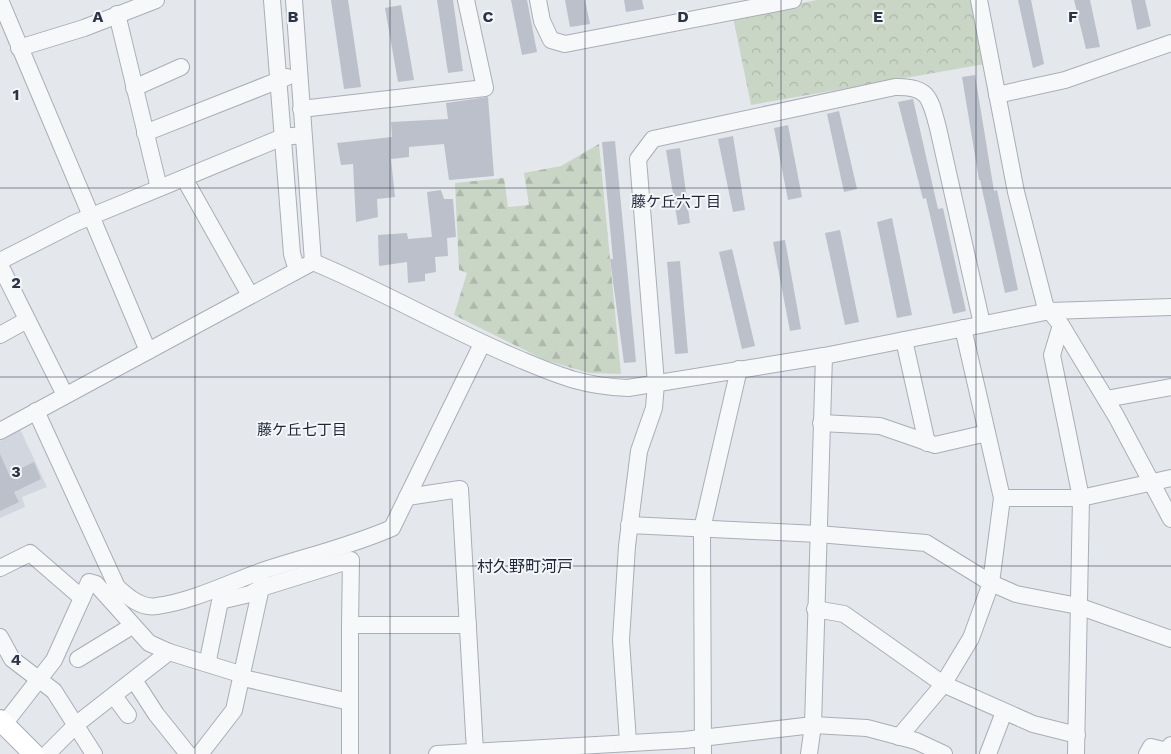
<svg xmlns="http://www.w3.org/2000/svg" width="1171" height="754" viewBox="0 0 1171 754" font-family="'Work Sans','Noto Sans JP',sans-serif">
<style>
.built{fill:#d2d6de}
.forest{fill:url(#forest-firs)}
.park{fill:url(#park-crowns)}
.building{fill:#bbc0ca}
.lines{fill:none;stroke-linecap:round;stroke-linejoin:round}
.minor-casing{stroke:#a9aeb7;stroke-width:18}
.major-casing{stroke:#a3abb8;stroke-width:22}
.minor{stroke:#f7f8fa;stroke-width:16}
.major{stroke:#fff;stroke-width:20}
.grid{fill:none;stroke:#2b3445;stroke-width:1;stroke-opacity:0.55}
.labels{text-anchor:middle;stroke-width:4;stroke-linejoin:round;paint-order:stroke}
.neighbourhood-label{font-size:15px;fill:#1d2536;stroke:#f4f6f9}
.quarter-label{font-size:16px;fill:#1d2536;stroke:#f4f6f9}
.grid-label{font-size:16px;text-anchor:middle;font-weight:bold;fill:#2b3445;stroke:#f4f6f9;stroke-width:4;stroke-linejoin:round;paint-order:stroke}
</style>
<defs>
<pattern id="forest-firs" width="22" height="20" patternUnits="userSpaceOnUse" patternTransform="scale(1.25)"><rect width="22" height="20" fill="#c9d6c5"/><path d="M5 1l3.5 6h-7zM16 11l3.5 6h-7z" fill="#adb8ab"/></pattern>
<pattern id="park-crowns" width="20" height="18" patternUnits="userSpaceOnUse" patternTransform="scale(1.25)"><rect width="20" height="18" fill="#c9d6c5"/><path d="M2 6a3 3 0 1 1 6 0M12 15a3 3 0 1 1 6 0" fill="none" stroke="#adb8ab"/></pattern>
</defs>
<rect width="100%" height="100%" fill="#e4e7ec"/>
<polygon class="built" points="20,429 47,487 22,497 25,507 0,518 0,441"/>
<polygon class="forest" points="599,144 621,374 589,373 545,360 454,315 467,273 459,270 455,183 504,178 508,207 529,205 524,173 561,166"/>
<polygon class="park" points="817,0 975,0 985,64 751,105 733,17"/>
<g class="building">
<polygon points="331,0 348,0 361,87 344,89"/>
<polygon points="437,0 453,0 463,71 448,73"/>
<polygon points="511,0 527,0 537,52 522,55"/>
<polygon points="565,0 585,0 590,24 570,27"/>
<polygon points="624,0 642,0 644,9 626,12"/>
<polygon points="1018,0 1031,0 1044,64 1033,68"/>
<polygon points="1074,0 1090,0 1100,47 1086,49"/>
<polygon points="1131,0 1145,0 1151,26 1137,30"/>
<polygon points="401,5 414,80 398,82 385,8"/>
<polygon points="975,75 994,191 997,190 1018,290 1005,293 980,180 979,180 962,77"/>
<polygon points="488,97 494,176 449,180 444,144 409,147 409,157 391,159 395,197 377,199 378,217 356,222 353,164 341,165 337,143 392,137 391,122 448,119 446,103"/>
<polygon points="913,99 938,209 943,208 966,311 953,314 926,198 923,199 898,102"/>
<polygon points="839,111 857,189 844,192 827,114"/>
<polygon points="788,125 802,197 788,200 774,128"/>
<polygon points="733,136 745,210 733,212 718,139"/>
<polygon points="615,141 636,362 624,363 610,259 613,259 602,142"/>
<polygon points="680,148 690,223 678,225 666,150"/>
<polygon points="441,190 444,199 453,199 456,237 447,238 448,256 435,257 436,272 425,274 425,281 408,283 407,262 379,266 378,235 407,233 408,239 432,237 427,192"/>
<polygon points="892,218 912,315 897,318 877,222"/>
<polygon points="840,230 859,322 845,325 825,233"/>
<polygon points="785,240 801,329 790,331 773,242"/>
<polygon points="732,249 755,346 742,349 719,252"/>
<polygon points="680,261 688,353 675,354 667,262"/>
<polygon points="0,454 9,474 34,462 41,479 14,492 19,502 0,511"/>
</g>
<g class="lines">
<defs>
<g id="minor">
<polyline points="0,0 148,351"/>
<polyline points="272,0 292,254 297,270"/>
<polyline points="294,0 313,262"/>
<polyline points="538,0 542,21 551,40 565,44 793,0"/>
<polyline points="979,0 1016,192 1045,305 1061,325 1116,416 1171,519"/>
<polyline points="117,14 159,188"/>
<polyline points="19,48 84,28 156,0"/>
<polyline points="134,88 181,67"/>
<polyline points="997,95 1065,80 1171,43"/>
<polyline points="301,109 485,88 466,0"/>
<polyline points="145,133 287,77"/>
<polyline points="184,178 250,295"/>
<polyline points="0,261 75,223 283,137 303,135"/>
<path d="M313,262C383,291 449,330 519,359C560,376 582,386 628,388L824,356L1050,311L1171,307"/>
<polyline points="0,265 65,395"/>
<polyline points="1061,325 1052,355 1081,498 1076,754"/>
<polyline points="0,335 27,320"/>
<polyline points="904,340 927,443"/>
<polyline points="1106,399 1171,387"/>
<path d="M36,411L117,587C127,596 141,609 157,606C194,601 230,582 265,570C308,556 351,546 392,528L482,344"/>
<polyline points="821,423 880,426 935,445 987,433"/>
<polyline points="0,431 313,262"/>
<polyline points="407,497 460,489 475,751"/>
<polyline points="1002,498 1081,498 1171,478"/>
<polyline points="629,525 818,534 926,543 991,583 1016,594 1078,606 1171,639"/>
<polyline points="0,568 30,553 82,598 54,660 4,724"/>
<polyline points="82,598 89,582 96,584 149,643 169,652"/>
<polyline points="815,609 844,614 943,684 1033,724 1077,735"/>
<polyline points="0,637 12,659 54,691 94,754"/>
<polyline points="78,659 132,626"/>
<polyline points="208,660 220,601 250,594 261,588 351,560 350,625"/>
<polyline points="243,678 350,702"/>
<polyline points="134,680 156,714 188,754"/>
<polyline points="114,696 128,715"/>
<polyline points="899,737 942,686 971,638 991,583 1002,498 963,328"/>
<path d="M628,742L621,640L627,546L639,451L654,408L656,383L638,159L653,139L895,87C929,86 930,98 938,128L982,324"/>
<polyline points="47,754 78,723 169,652 240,674"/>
<polyline points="200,754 234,710 262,583"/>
<polyline points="350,754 350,625 468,625"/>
<polyline points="437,754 684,740 813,725 867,728 916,741 944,754"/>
<polyline points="703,754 702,529 739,369"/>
<polyline points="809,754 813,725 824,356"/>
<polyline points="988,754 1004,712"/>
<polyline points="1147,754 1151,747 1167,751 1171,745"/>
</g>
<polyline id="major" points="0,720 34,754"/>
</defs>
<use href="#minor" class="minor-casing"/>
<use href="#major" class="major-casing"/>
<use href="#minor" class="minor"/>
<use href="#major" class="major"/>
</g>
<path class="grid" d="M195,0V754M390,0V754M585,0V754M781,0V754M976,0V754M0,188H1171M0,377H1171M0,566H1171"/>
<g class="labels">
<g class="neighbourhood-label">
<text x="676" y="207">藤ケ丘六丁目</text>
<text x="302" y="435">藤ケ丘七丁目</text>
</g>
<g class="quarter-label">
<text x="525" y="572">村久野町河戸</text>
</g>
</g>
<g class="grid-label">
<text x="98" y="22">A</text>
<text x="293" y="22">B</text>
<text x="488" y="22">C</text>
<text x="683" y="22">D</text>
<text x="878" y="22">E</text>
<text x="1073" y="22">F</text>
<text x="16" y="100">1</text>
<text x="16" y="288">2</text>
<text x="16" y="477">3</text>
<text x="16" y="665">4</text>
</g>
</svg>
